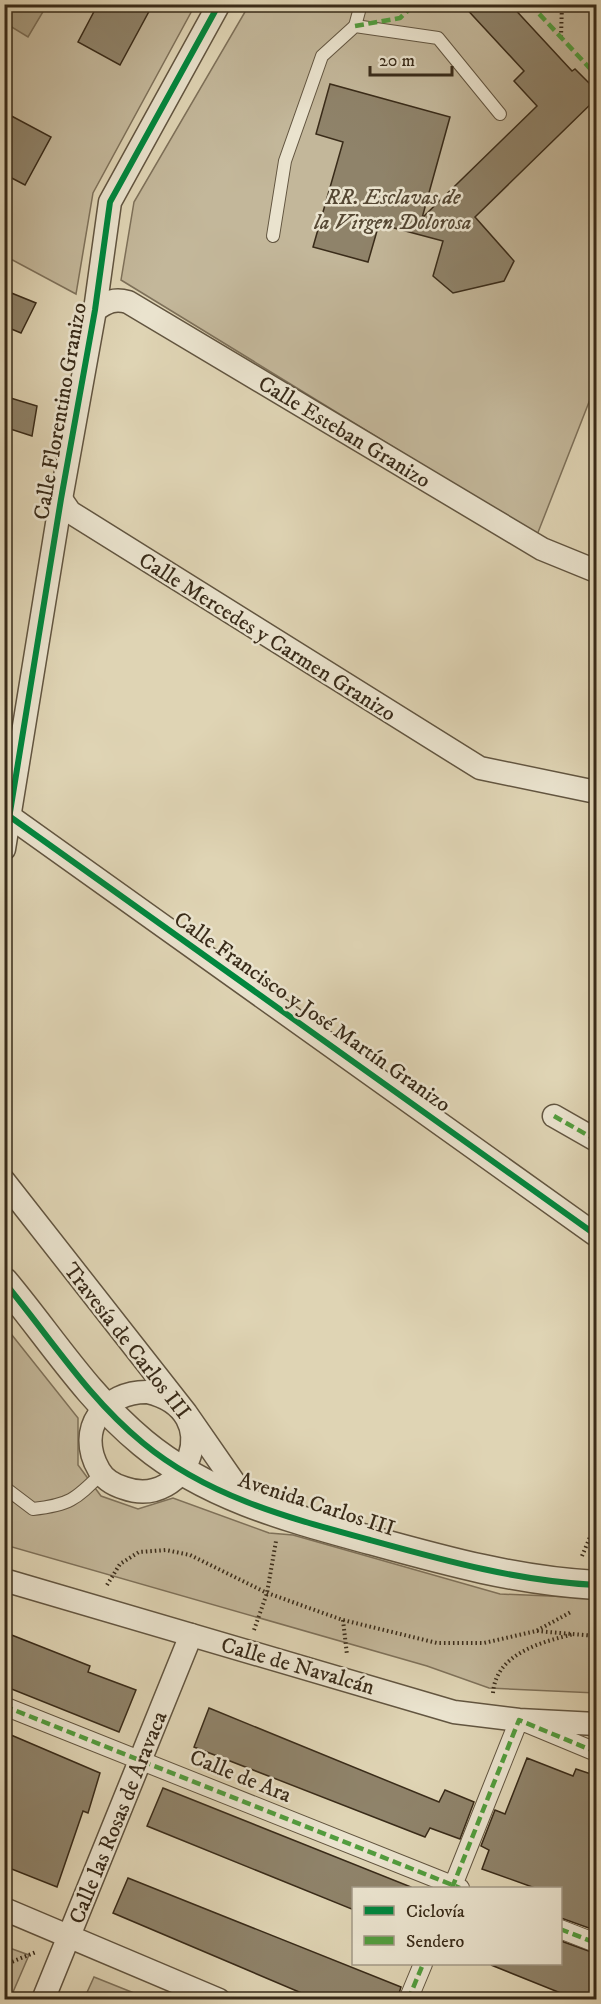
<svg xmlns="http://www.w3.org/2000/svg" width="601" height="2004" viewBox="0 0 601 2004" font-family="'IM FELL DW Pica',serif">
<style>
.green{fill:#c3b79a;stroke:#7e715a;stroke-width:1.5}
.water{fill:#a79b7f;stroke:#7b6e56;stroke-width:1.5}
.building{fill:#8f836a;stroke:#392b19;stroke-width:1.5}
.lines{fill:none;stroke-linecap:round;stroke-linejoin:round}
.service-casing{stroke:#625540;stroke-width:14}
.pedestrian-casing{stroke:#625540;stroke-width:20}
.minor-casing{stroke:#625540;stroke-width:25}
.tertiary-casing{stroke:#625540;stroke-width:31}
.path{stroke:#392b19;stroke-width:4;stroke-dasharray:1.5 3;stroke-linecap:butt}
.service{stroke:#eae3ce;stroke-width:12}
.pedestrian{stroke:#eae3ce;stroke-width:18}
.minor{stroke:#eae3ce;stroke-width:22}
.tertiary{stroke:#eae3ce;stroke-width:28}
.quiet{stroke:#529d3e;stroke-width:4.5;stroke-dasharray:9 4.5;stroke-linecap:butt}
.cycleway-casing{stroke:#eae3ce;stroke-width:10}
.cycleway{stroke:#00873e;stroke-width:6}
.labels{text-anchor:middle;stroke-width:5;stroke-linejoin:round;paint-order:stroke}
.park-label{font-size:22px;font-style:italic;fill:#554733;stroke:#eae3ce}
.street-label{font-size:22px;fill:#392b19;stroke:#eae3ce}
</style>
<rect width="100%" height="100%" fill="#dfd4b4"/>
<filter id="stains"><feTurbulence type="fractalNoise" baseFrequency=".00333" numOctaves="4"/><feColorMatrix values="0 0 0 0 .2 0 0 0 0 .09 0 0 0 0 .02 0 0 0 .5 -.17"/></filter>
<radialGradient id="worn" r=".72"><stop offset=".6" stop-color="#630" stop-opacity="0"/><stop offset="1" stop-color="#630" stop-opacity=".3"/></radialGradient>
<g class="green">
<polygon points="4,5 195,5 93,193 76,294 5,256"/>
<polygon points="249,5 596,5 596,397 591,397 537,535 121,280 134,202"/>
<polygon points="4,1325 78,1418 78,1465 101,1496 138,1509 173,1498 269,1533 293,1535 500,1594 596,1598 596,1693 489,1688 427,1666 5,1545"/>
<polygon points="4,1946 29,1955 10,1999 5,1999"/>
<polygon points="94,1977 149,1999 84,1999"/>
</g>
<polygon class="water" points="16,4 47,5 28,37 5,23"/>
<g class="building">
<polygon points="98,4 153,4 120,65 78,42"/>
<polygon points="462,4 510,4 572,71 575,69 597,91 597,98 475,217 514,261 504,281 453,293 433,276 443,241 379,224 368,262 313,247 343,142 316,134 330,84 450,117 422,218 537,106 514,81 524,71"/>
<polygon points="4,112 51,137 25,185 4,174"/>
<polygon points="4,290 36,303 21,333 4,326"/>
<polygon points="4,396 37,406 32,436 4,427"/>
<polygon points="4,1632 90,1666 88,1672 136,1690 119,1732 4,1686"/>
<polygon points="209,1708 439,1802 445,1790 474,1802 460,1839 430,1828 425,1837 194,1747"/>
<polygon points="4,1732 100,1773 88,1813 83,1811 57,1887 4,1866"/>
<polygon points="527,1758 573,1776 576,1769 597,1776 597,1931 561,1918 561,1888 535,1888 482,1869 489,1850 481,1846 495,1810 505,1814"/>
<polygon points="163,1788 411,1887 411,1888 354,1888 354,1910 147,1826"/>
<polygon points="128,1878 401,1987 397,2000 318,2000 113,1913"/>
<polygon points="561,1941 597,1954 597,2000 578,2000 491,1965 561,1964"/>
</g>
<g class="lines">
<defs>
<g id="service">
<polyline points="355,26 361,4"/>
<polyline points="273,236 285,161 322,56 355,26 438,38 500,114"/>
<path d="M4,1487L33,1509C69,1505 75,1500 101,1474"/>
</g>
<g id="pedestrian">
<polyline points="4,1706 460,1888"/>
<polyline points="452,1888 519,1720 596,1752"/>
<polyline points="560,1929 596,1943"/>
<polyline points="408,2000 423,1964"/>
</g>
<g id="minor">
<path d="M95,310C107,302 114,298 128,302L542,549L596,571"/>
<polyline points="61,499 70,512 480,768 596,792"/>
<polyline points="9,816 596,1235"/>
<polyline points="4,849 61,499 95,310 110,202 219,4"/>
<polyline points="554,1116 596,1140"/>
<polyline points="4,1181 186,1413 247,1501"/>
<path d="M148,1392C228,1411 187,1511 124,1488C114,1485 104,1479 99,1470C75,1429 105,1391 148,1392Z"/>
<polyline points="4,1580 454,1712 519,1720 596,1724"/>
<polyline points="4,1909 219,2000"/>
<polyline points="43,2000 191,1635"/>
</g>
<path id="tertiary" d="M4,1282C50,1337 87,1397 143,1443C208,1497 290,1518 370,1540C446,1561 518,1581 596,1585"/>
</defs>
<use href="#service" class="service-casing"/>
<use href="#pedestrian" class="pedestrian-casing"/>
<use href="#minor" class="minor-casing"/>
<use href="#tertiary" class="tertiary-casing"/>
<g class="path">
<polyline points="561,37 562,4"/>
<polyline points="582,1556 596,1523"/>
<polyline points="107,1585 120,1564 139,1552 166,1550 190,1555 267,1593 343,1620 437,1643 484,1643 536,1631 571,1612"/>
<polyline points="343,1620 347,1655"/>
<polyline points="254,1630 267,1593 276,1541"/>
<polyline points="537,1631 596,1636"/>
<path d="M493,1693C496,1653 542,1642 574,1634"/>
<polyline points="4,1965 36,1952"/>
</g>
<use href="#service" class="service"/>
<use href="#pedestrian" class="pedestrian"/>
<use href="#minor" class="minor"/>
<use href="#tertiary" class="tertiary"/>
<g class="quiet">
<polyline points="530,4 596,75"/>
<polyline points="355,26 400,18 415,4"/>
<polyline points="554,1116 596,1140"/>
<polyline points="4,1706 460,1888"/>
<polyline points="452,1888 519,1720 596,1752"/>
<polyline points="560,1929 596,1943"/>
<polyline points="408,2000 423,1964"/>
</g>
<defs>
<g id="cycleway">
<polyline points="9,816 596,1235"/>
<polyline points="4,849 61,499 95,310 110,202 219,4"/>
<path d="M4,1282C50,1337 87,1397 143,1443C208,1497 290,1518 370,1540C446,1561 518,1581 596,1585"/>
</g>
</defs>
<use href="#cycleway" class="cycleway-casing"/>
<use href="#cycleway" class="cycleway"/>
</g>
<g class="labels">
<g class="park-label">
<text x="393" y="204">RR. Esclavas de<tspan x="393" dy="25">la Virgen Dolorosa</tspan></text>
</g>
<g class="street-label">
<text transform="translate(59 411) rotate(-80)" y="8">Calle Florentino Granizo</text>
<text transform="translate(345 431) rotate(31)" y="8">Calle Esteban Granizo</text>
<text transform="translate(268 636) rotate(32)" y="8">Calle Mercedes y Carmen Granizo</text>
<text transform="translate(313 1011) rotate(35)" y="8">Calle Francisco y José Martín Granizo</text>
<text transform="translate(128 1340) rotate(52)" y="8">Travesía de Carlos III</text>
<text transform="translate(317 1503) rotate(18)" y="8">Avenida Carlos III</text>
<text transform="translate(298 1665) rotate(16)" y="8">Calle de Navalcán</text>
<text transform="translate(241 1775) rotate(22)" y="8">Calle de Ara</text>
<text transform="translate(117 1817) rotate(-68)" y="8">Calle las Rosas de Aravaca</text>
</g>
</g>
<rect width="601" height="2004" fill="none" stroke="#dfd4b4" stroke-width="24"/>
<rect x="6" y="6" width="589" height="1992" fill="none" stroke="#392b19" stroke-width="3"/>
<rect x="12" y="12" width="577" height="1980" fill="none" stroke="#392b19" stroke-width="1.5"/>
<rect x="352" y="1887" width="210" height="78" fill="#eae3ce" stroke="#a39986" stroke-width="1.5"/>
<rect x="364" y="1906" width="30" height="9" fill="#00873e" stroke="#a39986" stroke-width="1.5"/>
<text x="406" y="1917" font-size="18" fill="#392b19">Ciclovía</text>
<rect x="364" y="1936" width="30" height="9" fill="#529d3e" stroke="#a39986" stroke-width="1.5"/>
<text x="406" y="1947" font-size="18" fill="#392b19">Sendero</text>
<path d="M370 66v9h82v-9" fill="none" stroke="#392b19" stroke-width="3"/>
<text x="379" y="66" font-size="18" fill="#392b19" stroke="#eae3ce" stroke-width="4.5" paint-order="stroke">20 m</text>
<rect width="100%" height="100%" filter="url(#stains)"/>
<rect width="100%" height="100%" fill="url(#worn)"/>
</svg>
